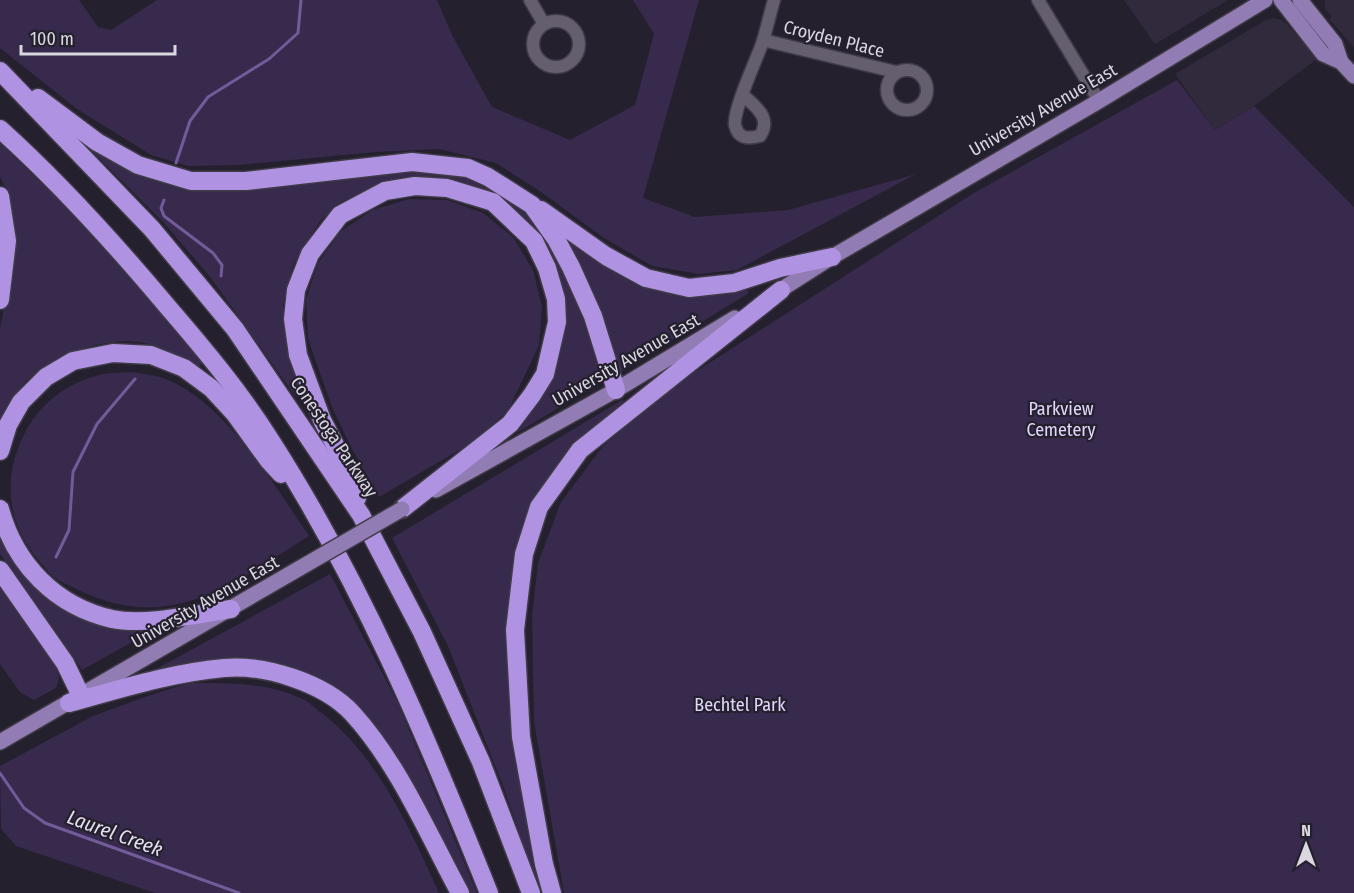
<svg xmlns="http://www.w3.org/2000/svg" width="1354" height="893" viewBox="0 0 1354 893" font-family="'Fira Sans Condensed',sans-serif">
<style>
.built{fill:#302a3c}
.green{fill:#372a4d}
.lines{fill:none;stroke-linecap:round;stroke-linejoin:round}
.stream{stroke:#725b99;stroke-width:3}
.minor-casing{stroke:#3f3b46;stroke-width:15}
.major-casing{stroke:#3f3b46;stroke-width:18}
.highway-casing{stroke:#3f3b46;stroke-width:21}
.minor{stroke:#645e6f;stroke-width:12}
.major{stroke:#917db3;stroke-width:15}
.highway{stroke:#af92e1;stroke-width:18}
.major-bridge-casing{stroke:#3f3b46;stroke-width:18;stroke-linecap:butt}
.major-bridge{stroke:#917db3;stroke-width:15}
.labels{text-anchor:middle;stroke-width:4.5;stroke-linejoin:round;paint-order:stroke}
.street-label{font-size:18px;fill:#dad7e0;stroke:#25202e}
.park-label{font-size:18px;fill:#e2d6fa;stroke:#25202e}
.water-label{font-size:20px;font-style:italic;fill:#e5dff1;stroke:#25202e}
</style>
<rect width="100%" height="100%" fill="#25202e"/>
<g class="built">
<polygon points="1124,0 1228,0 1155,44"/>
<polygon points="1325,0 1354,0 1354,47 1329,19 1332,17 1325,9"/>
<polygon points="1273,18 1279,19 1287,24 1317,59 1254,106 1215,130 1175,74 1266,20"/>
</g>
<g class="green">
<polygon points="0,0 79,0 98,27 111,30 157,0 437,0 452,35 492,107 570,140 635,105 654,34 633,0 699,0 643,198 695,217 788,210 916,174 737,270 699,274 652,266 604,238 541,192 496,163 439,149 376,152 238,165 188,166 151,155 77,109 0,48"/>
<polygon points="1177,80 1215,130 1254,106 1354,207 1354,893 564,893 534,722 532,616 538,563 561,502 603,446 678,383 974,193"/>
<path d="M0,143L60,201L133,280L202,363L199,367C183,359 167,349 149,344C108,333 42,357 17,392C10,401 5,414 0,425V329L10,275L13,232L6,189L0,177Z"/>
<polygon points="97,148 170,184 404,168 443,169 497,183 524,205 551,239 572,283 603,381 518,432 533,406 563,313 512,209 485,189 451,179 413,177 375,186 341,202 320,221 293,265 283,305 287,352 302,394 296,397 211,278 164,223 94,153"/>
<polygon points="409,199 447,200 483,213 513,237 533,270 542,307 539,345 508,411 468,445 379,497 351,447 332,407 308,339 306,300 318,263 340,232 372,210"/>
<polygon points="567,239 649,287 744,287 749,293 620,372 596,301"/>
<path d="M132,372C143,374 157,375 168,380C227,405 274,485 309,536C267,562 217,599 167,606C132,611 101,602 71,586C66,584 59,581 55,578C50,574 46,569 42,564C5,524 1,474 28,427C43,402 68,383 96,376C107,372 120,373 132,372Z"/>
<polygon points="622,400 626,404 564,457 511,619 545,889 539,891 505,791 448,646 392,538"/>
<polygon points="0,534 63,608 159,627 82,670 0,554"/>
<polygon points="330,574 398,703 477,893 465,893 387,747 313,679 159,673 156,669"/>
<polygon points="0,584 56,667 59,678 56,688 34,700 20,692 0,664"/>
<path d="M188,683C227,683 269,682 305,700C311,704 317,710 323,714C379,758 410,829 439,893H155L16,846L1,829L0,766L93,716L142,698Z"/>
</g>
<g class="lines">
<g class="stream">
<polyline points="176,163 190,121 208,97 269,59 298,33 301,0"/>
<polyline points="164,200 161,208 164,216 213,253 222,265 221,276"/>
<polyline points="56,557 69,530 73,472 97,424 135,379"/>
<polyline points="0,773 24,808 45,823 239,893"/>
</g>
<defs>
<g id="minor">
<polyline points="530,0 544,24"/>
<polyline points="1038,0 1099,101"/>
<circle cx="556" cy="44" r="23"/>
<polyline points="763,40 896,72"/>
<circle cx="907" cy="90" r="20"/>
<path d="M743,95C756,107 772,118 760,136C748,139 738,139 735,125C733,109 757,59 763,41C767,27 770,14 774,0"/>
</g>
<g id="major">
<polyline points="1281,0 1323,54 1341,62 1354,76"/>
<polyline points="1300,0 1335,44 1341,62"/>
<polyline points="771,296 832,257 1099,101 1265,0"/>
<polyline points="436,490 616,390 735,318"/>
<polyline points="0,742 300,568"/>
</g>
<g id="highway">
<polyline points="0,71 152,229 235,329 361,515 422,632 481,762 531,893"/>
<polyline points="38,98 97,142 138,165 191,181 246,181 412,162 468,168 488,177 532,205 556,239 571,267 593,316 616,390"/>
<path d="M0,129C60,183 115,244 167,306C204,349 241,393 271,441C362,583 427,738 489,893"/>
<polyline points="0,196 7,241 0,300"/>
<polyline points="541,210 606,256 646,278 689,288 734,283 780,268 832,257"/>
<polyline points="0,451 8,425 21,402 46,377 73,361 113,353 151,355 184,368 211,388 235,414 269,461 281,474"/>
<polyline points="357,498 351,476 322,420 298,355 293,319 296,290 310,254 340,215 385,191 415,186 447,188 493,202 534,241 547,268 556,299 557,322 545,374 532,395 510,424 402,509"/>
<path d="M0,509C15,564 55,606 112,619C145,626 198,614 231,609"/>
<polyline points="0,570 65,663 81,696"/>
<path d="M69,703C120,689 170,673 224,668C264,664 325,683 353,714C399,765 427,832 460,893"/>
<polyline points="552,893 544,864 521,737 515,630 524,554 539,507 580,450 781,290"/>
</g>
</defs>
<use href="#minor" class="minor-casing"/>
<use href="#major" class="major-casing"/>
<use href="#highway" class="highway-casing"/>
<use href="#minor" class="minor"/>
<use href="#major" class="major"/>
<use href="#highway" class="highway"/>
<defs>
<polyline id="major-bridge" points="300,568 402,509"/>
</defs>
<use href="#major-bridge" class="major-bridge-casing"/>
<use href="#major-bridge" class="major-bridge"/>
</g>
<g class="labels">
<g class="street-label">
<text transform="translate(834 39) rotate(14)" y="6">Croyden Place</text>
<text transform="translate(1043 110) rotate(-30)" y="6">University Avenue East</text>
<text transform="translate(626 360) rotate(-30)" y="6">University Avenue East</text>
<text transform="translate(334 437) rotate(56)" y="6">Conestoga Parkway</text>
<text transform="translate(205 602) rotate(-30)" y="6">University Avenue East</text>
</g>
<g class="park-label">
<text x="1061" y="415">Parkview<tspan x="1061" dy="21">Cemetery</tspan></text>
<text x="740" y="711">Bechtel Park</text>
</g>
<g class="water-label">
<text transform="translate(115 833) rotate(20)" y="7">Laurel Creek</text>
</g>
</g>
<g transform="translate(1306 845)" stroke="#25202e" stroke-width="4.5" paint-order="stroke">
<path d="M0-4.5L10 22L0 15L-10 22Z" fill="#dad7e0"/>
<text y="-9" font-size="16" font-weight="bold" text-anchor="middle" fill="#dad7e0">N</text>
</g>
<path d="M21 45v9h154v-9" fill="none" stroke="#dad7e0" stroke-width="3"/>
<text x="30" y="45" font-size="18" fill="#dad7e0" stroke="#25202e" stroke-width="4.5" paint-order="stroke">100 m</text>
</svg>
